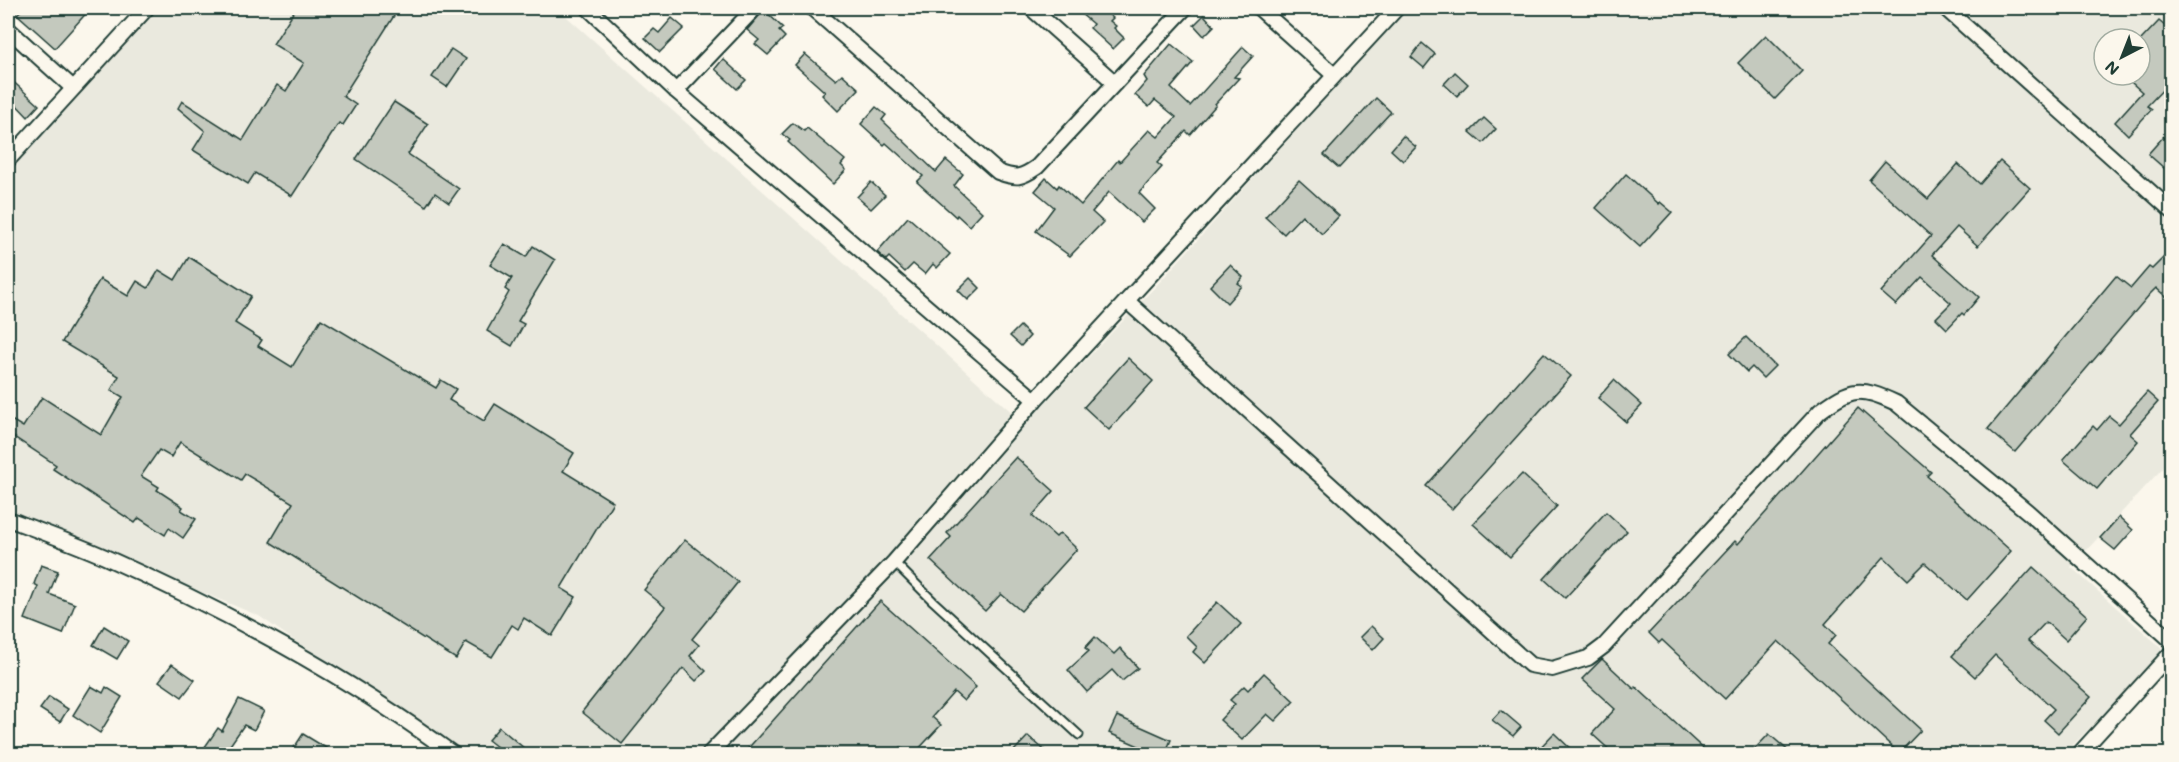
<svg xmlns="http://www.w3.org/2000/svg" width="2179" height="762" viewBox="0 0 2179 762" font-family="Mali,sans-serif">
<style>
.built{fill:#eae9de;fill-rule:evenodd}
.building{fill:#c4c9be;stroke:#1f3d34;stroke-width:1.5}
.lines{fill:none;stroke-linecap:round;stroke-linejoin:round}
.service-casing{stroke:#1f3d34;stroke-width:11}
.minor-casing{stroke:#1f3d34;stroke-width:18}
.service{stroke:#fbf7ec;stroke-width:7}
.minor{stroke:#fbf7ec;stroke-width:14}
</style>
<rect width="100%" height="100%" fill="#fbf7ec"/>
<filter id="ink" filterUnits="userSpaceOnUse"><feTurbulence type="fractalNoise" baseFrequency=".0167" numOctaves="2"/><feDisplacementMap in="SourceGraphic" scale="12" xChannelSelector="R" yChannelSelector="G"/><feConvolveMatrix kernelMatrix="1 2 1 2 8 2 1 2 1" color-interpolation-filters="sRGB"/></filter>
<g filter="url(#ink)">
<path class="built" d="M152,8H557L1025,424L1156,286L1407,8H2171V459L2071,567L2165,651L2064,754H459L259,616L8,511V167ZM2104,39H2140V75H2104Z"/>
<g class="building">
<polygon points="24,8 91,8 55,48 17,14"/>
<polygon points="296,8 399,8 343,96 356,105 343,125 339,123 292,196 255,173 248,184 193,150 205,131 178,108 182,101 243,140 277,85 286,91 304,63 273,44"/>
<polygon points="1074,8 1101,8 1113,18 1110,21 1116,26 1114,28 1124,38 1113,49 1090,28 1093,24"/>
<polygon points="764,10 783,28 779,31 785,37 768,55 755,44 759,40 747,30"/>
<polygon points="1204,15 1214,26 1204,36 1194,25"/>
<polygon points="672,18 684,28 660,52 645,38 654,29 659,33"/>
<polygon points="2159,21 2172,32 2172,80 2147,106 2152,109 2128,135 2115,122 2142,92 2123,75 2140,75 2140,41"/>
<polygon points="1766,35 1802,71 1775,99 1738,63"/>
<polygon points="1422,43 1435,54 1424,68 1411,57"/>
<polygon points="1171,44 1193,62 1171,88 1190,106 1243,47 1253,56 1234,77 1239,78 1215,104 1216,105 1190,135 1186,131 1157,163 1162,167 1139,193 1155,209 1142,222 1109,192 1092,212 1103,222 1070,256 1036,231 1054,207 1035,191 1046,178 1057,188 1059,185 1081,205 1118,160 1120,162 1149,130 1158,137 1176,117 1155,100 1149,107 1135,95 1147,81 1144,76"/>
<polygon points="451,49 466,59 447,87 432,77"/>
<polygon points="805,54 836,80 842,74 859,89 838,111 822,95 825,92 795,65"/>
<polygon points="723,59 746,80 737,89 715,69"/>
<polygon points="1455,72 1468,84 1457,96 1444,84"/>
<polygon points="8,77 39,105 28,117 8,96"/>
<polygon points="1376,98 1391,112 1339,168 1324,155"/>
<polygon points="394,102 428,124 408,154 459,189 449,203 435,193 426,206 356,159"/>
<polygon points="876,107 886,115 882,120 936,172 946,160 963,174 954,186 982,212 969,226 957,215 956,217 917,182 923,176 886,143 884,145 861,124"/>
<polygon points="1484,118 1496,129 1483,143 1470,132"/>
<polygon points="793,123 804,131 807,128 845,160 841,165 846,170 833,184 788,142 790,140 782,134"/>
<polygon points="2172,127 2172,175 2148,154"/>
<polygon points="1403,136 1416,147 1403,161 1391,150"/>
<polygon points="1885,161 1928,199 1958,164 1980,184 2000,161 2030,188 1978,246 1957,227 1932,255 1979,297 1964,315 1962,313 1947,329 1936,318 1951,303 1922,277 1896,305 1881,292 1931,236 1869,180"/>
<polygon points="1626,174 1659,204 1660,202 1672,212 1640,247 1596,208"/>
<polygon points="1299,180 1339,216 1322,234 1302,215 1284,234 1265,217"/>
<polygon points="871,182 885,195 871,209 857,197"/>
<polygon points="908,217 950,254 937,268 933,264 925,274 913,264 905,272 889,257 886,260 877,252"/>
<polygon points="504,244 526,257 533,246 555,260 518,321 524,324 512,346 487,331 509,292 505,289 512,278 490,265"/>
<polygon points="2172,249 2172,302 2156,288 2150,294 2015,452 1988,429 2116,276 2131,288 2149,267 2152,269"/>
<polygon points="189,257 251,296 235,323 262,340 258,346 292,367 321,319 436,388 441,380 456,389 449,400 484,421 495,404 574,453 563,471 613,502 561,588 576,597 552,636 524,618 518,629 512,625 492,657 466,642 456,659 270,542 293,503 245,474 241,480 180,442 171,457 159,450 141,476 159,487 157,490 183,507 181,510 196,519 183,538 169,528 165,535 139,518 135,523 53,469 56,465 8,433 8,418 23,427 42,397 101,435 123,397 111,390 119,376 62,342 100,279 128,296 137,281 148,288 159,270 175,280"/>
<polygon points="1230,265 1243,277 1238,283 1242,286 1227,303 1210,286"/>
<polygon points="970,278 980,288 968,300 958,290"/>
<polygon points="1020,326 1030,336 1021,346 1010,336"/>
<polygon points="1746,337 1775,366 1763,378 1752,367 1747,372 1729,354"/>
<polygon points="1544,353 1571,376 1452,509 1426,486"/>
<polygon points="1128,358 1153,381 1109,430 1084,407"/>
<polygon points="1614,380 1642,405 1626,422 1598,398"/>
<polygon points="2147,392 2158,402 2130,434 2138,441 2097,489 2063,460 2093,426 2097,430 2109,416 2119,424"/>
<polygon points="1858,408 1931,472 1927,476 2011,551 1967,600 1925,563 1908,580 1884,557 1825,624 1836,635 1828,644 1921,730 1899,753 1778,641 1725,699 1662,640 1659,643 1649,633 1735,541 1738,544"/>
<polygon points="1016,457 1054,491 1032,516 1056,537 1060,533 1077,549 1021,611 1001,594 985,611 930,560 951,537 947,533"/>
<polygon points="1522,474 1557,506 1510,557 1473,524"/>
<polygon points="1606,512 1627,531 1565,598 1544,579"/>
<polygon points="2119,517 2133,530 2115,550 2100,538"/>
<polygon points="685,540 738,582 692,639 699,645 690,656 706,671 696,681 683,668 622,744 582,712 665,607 644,590"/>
<polygon points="41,565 58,571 49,594 75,604 63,634 25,619 38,586 34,584"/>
<polygon points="2033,567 2087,616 2066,640 2046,622 2028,641 2091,697 2058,733 2044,720 2054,709 1995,655 1975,677 1952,656"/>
<polygon points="880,601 976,687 964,701 954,692 932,717 941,725 914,754 909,754 901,747 894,754 743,754"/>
<polygon points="1217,602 1241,624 1205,663 1193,652 1197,647 1186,636"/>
<polygon points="104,626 128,641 117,659 93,645"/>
<polygon points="1371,626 1384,638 1373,650 1360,637"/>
<polygon points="1095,637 1114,654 1120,648 1138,668 1122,681 1112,670 1087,692 1068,670 1089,651 1085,648"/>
<polygon points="1602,659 1634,689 1636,687 1709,754 1614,754 1592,734 1615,709 1582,679"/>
<polygon points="172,664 195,680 182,697 159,681"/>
<polygon points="1264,673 1294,701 1275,721 1267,714 1242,740 1220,720 1235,704 1230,700 1244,686 1248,690"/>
<polygon points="91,686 103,693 106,687 122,697 100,733 73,715"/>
<polygon points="49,697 68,709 60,722 40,709"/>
<polygon points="239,699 264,711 254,730 244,725 224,754 200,754 218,728 222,731"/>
<polygon points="1501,710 1521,727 1513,736 1492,720"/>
<polygon points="1117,716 1171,740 1165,754 1157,754 1109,733"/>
<polygon points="499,727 531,754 506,754 488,740"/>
<polygon points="1554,733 1576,754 1534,754"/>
<polygon points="303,734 336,754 290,754"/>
<polygon points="1769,734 1792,754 1750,754"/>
<polygon points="1028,736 1049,754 1011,754"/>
</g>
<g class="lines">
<defs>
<polyline id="service" points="894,562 933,601 1079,735"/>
<g id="minor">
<polyline points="588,8 676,91 1035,400"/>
<path d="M812,8L998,172C1017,179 1021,178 1037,167L1185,8"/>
<polyline points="1031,8 1115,83"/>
<polyline points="1259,8 1334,75"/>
<polyline points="1945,8 2172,211"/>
<polyline points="8,29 73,88"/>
<polyline points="676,91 755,8"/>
<polyline points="8,160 147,8"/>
<path d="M1127,301L1530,665L1552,669L1588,658L1604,646L1820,411C1852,388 1859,386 1896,403L2028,512L2172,641"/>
<path d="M8,519C40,531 73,543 105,557C228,612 344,674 453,754"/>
<polyline points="709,754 894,562 1035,400 1397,8"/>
<polyline points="2079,754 2172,652"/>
</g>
</defs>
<use href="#service" class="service-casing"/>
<use href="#minor" class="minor-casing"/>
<use href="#service" class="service"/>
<use href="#minor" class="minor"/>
</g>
</g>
<rect width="2179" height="762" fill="none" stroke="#fbf7ec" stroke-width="30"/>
<rect x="15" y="15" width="2149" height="732" fill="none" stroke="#1f3d34" stroke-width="2" filter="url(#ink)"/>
<g transform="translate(2122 57) rotate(222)"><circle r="28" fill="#fbf7ec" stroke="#a3ada2" stroke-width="1.5"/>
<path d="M0-4.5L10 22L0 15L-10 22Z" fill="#1f3d34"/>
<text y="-9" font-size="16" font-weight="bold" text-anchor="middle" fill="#1f3d34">N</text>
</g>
</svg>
